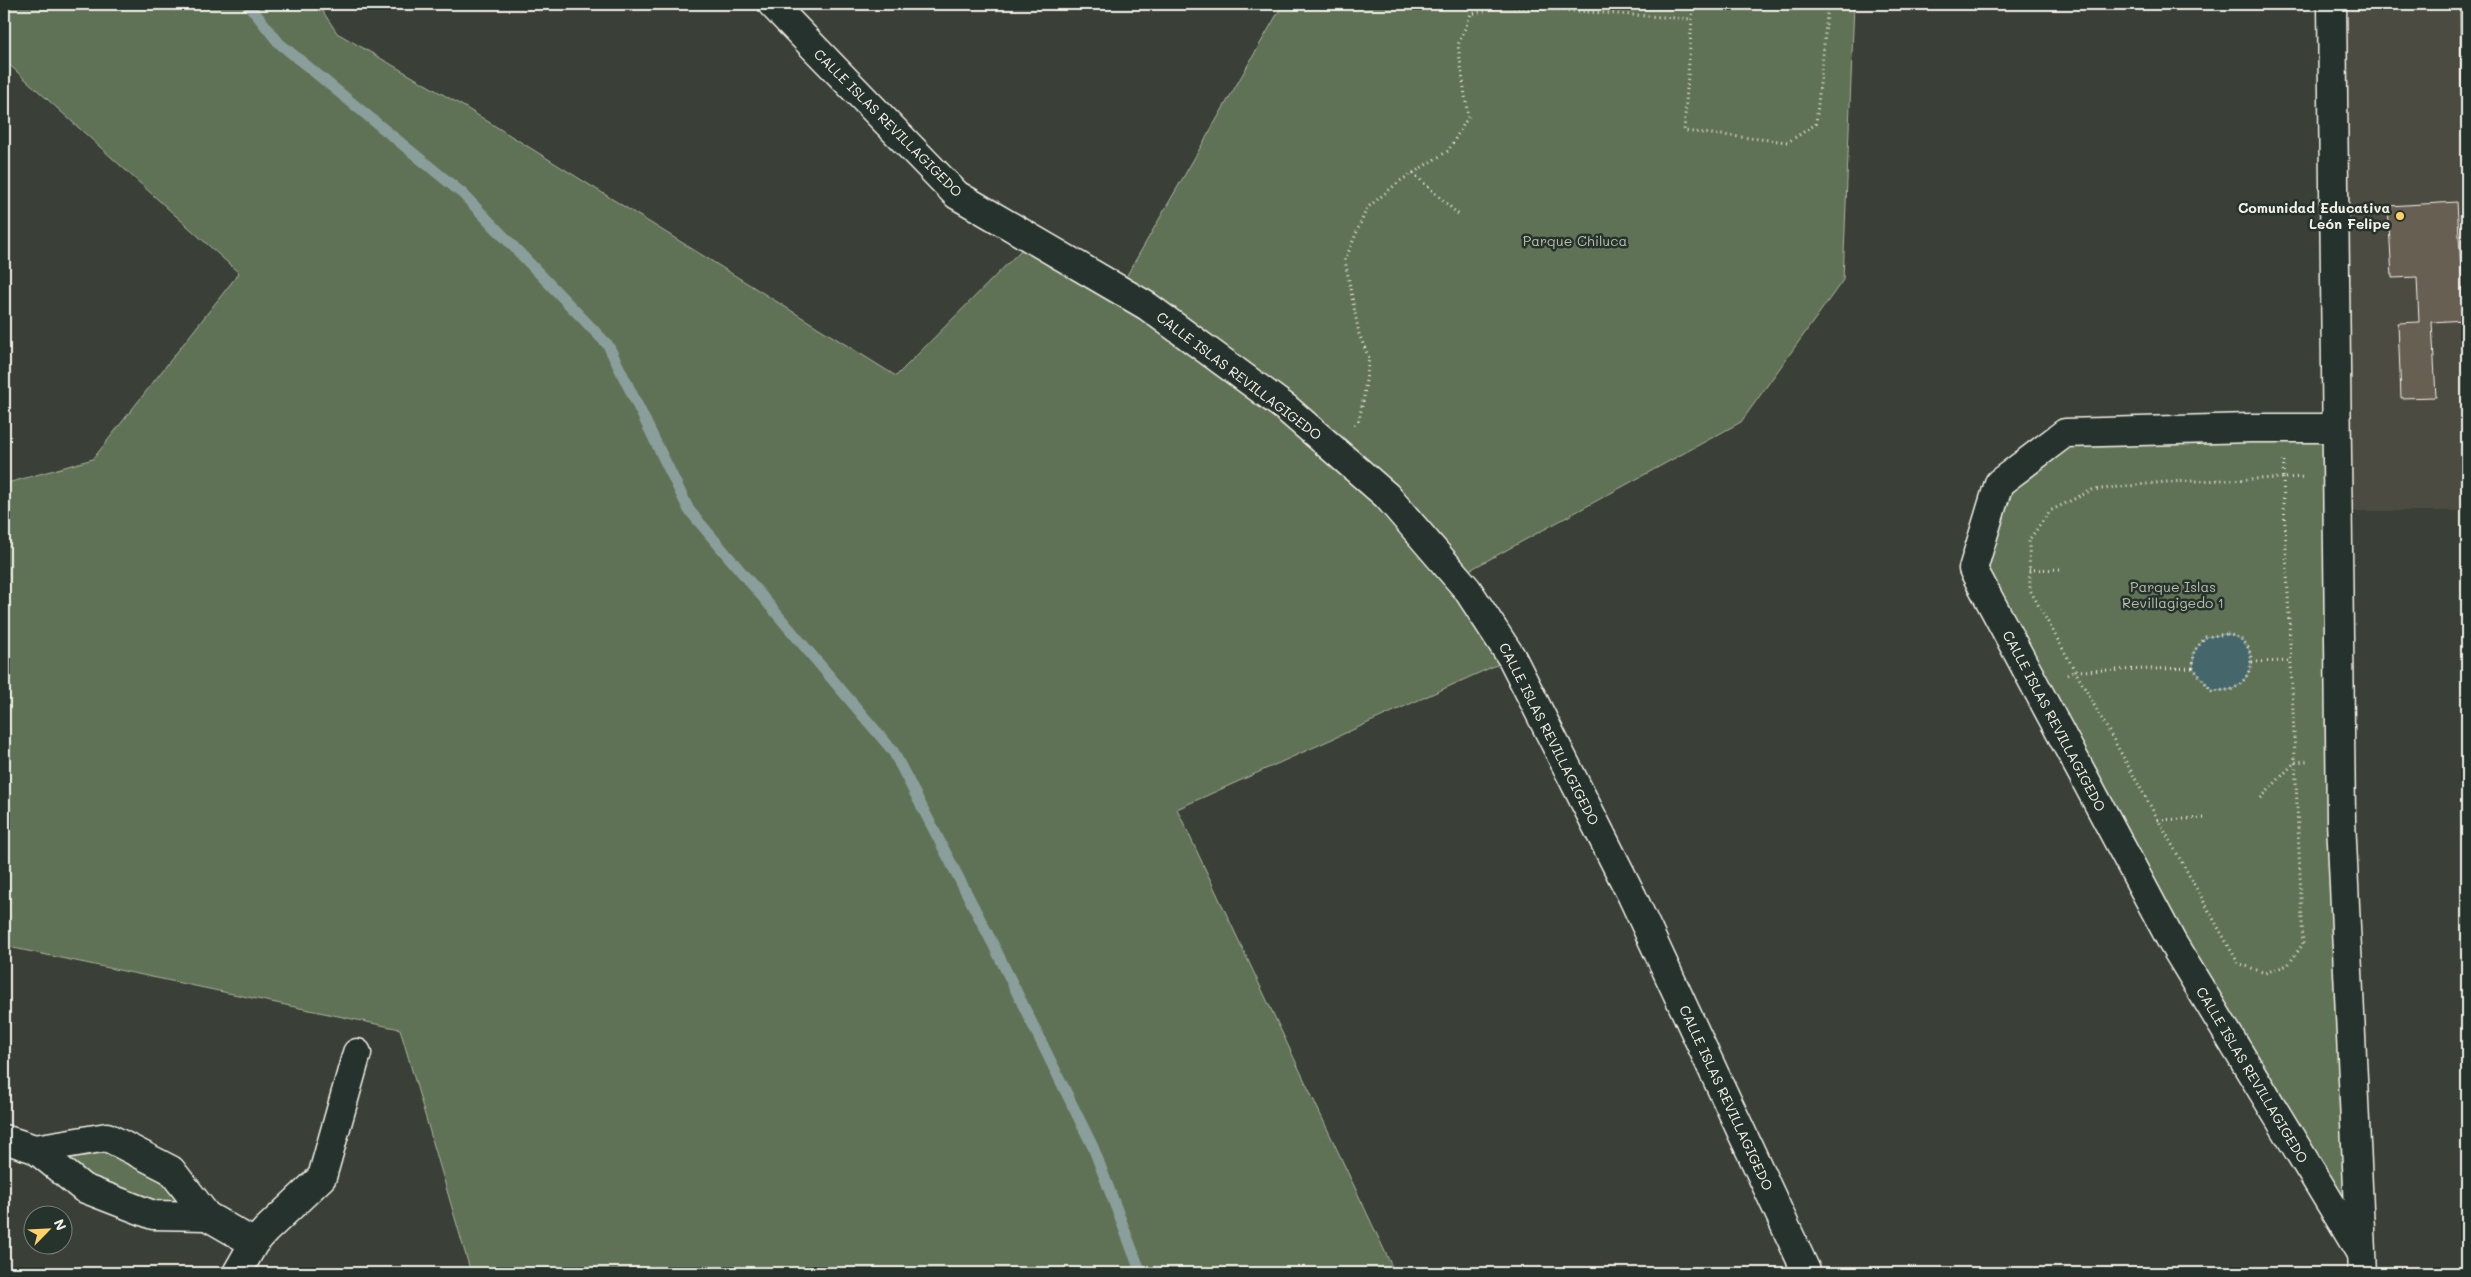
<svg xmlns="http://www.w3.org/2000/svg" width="2471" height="1277" viewBox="0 0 2471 1277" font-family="Mali,sans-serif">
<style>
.built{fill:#4b4c43}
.green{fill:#617254;stroke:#aab29e}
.water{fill:#44666a;stroke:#8a9e9c}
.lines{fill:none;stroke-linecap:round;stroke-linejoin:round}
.stream{stroke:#8a9e9c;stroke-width:11}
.building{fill:#685f52;stroke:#f4f1e8}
.minor-casing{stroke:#f4f1e8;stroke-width:31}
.path{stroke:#f4f1e8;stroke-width:3;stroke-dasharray:1 4;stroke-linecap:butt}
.minor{stroke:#26332d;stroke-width:28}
.poi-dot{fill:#ffd166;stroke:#26332d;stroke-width:2}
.labels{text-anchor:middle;stroke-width:5;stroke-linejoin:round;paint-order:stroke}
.street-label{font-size:14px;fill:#f4f1e8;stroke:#26332d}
.poi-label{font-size:14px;font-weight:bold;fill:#f4f1e8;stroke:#26332d;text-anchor:end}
.park-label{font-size:14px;fill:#b9bead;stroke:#26332d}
</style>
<rect width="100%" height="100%" fill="#3a4038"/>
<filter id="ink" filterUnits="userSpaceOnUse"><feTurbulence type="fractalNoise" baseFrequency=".02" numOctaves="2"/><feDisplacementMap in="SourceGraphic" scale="10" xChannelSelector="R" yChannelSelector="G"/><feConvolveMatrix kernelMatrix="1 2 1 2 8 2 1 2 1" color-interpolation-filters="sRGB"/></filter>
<g filter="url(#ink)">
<polygon class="built" points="2332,4 2467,4 2467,511 2336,511"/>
<g class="green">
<polygon points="4,4 318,4 337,33 463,106 896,376 1032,239 1119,289 1283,4 1854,4 1843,280 1741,422 1457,577 1512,658 1177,809 1395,1273 471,1273 400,1029 4,946 4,484 93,459 239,273 4,60"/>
<polygon points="2335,428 2361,1255 1973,569 1999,483 2065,433"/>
<polygon points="107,1137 171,1170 207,1216 153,1215 35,1149"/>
</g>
<path class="water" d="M2227,634C2231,636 2238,637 2242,640C2258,654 2251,681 2232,689C2226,691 2217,690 2212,691L2193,668L2194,651L2206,637Z"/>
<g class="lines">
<polyline class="stream" points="248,4 279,43 463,194 608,345 689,510 893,751 994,946 1093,1147 1141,1273"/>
</g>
<g class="building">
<polygon points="2460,4 2467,4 2467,87 2461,87"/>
<polygon points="2457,202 2464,320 2432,322 2436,397 2401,398 2398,323 2419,322 2417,277 2392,278 2388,206"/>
</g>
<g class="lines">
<defs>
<g id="minor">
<polyline points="772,4 957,195 1147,306 1286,408 1387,496 1467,589 1512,658 1632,896 1807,1273"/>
<polyline points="2332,4 2341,820 2362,1273"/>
<polyline points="2335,428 2251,428 2065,433 1999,483 1973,569 2172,942 2360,1252"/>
<polyline points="4,1139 35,1149 83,1188 153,1215 207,1216"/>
<polyline points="35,1149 107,1137 171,1170 207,1216 254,1243"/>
<polyline points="237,1273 254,1243 266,1230 322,1177 357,1053"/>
</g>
</defs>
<use href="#minor" class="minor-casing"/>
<g class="path">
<polyline points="1693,4 1684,131 1788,142 1816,124 1828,4"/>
<polyline points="1413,173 1458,214"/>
<polyline points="1355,425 1359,420 1364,396 1369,358 1359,334 1345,260 1367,208 1400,181 1448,151 1468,117 1458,45 1471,14 1504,6 1691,19"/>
<polyline points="2284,461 2283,478 2305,477"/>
<polygon points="2283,478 2303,944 2288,965 2265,973 2238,963 2030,590 2029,540 2050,511 2092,490 2165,482"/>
<polyline points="2029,570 2063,569"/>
<path d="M2227,634C2231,635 2238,637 2242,640C2258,654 2251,681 2232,689C2226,691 2217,690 2212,691L2193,668L2194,651L2206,637Z"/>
<polyline points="2252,662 2291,661"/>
<polyline points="2067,675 2075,671 2193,668"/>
<polyline points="2261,798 2295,762 2307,761"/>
<polyline points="2158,820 2206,818"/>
</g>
<use href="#minor" class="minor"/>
</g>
</g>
<circle class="poi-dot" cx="2400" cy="216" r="5"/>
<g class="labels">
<g class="street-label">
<text transform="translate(888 123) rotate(45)" y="5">CALLE ISLAS REVILLAGIGEDO</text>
<text transform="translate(1239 376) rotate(37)" y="5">CALLE ISLAS REVILLAGIGEDO</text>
<text transform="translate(2054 721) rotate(62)" y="5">CALLE ISLAS REVILLAGIGEDO</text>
<text transform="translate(1549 734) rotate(63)" y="5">CALLE ISLAS REVILLAGIGEDO</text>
<text transform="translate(2252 1075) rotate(59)" y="5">CALLE ISLAS REVILLAGIGEDO</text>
<text transform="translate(1726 1098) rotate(65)" y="5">CALLE ISLAS REVILLAGIGEDO</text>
</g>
<g class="poi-label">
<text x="2390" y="213">Comunidad Educativa<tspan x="2390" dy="16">León Felipe</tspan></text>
</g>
<g class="park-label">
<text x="1575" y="246">Parque Chiluca</text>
<text x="2173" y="592">Parque Islas<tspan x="2173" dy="16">Revillagigedo 1</tspan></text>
</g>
</g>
<rect width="2471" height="1277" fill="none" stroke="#26332d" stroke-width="20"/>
<rect x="10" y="10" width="2451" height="1257" fill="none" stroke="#f4f1e8" stroke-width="2" filter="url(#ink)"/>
<g transform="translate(48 1230) rotate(66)"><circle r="24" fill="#26332d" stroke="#787f78"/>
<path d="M0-4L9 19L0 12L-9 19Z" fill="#ffd166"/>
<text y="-8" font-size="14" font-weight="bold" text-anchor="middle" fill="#f4f1e8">N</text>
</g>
</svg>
